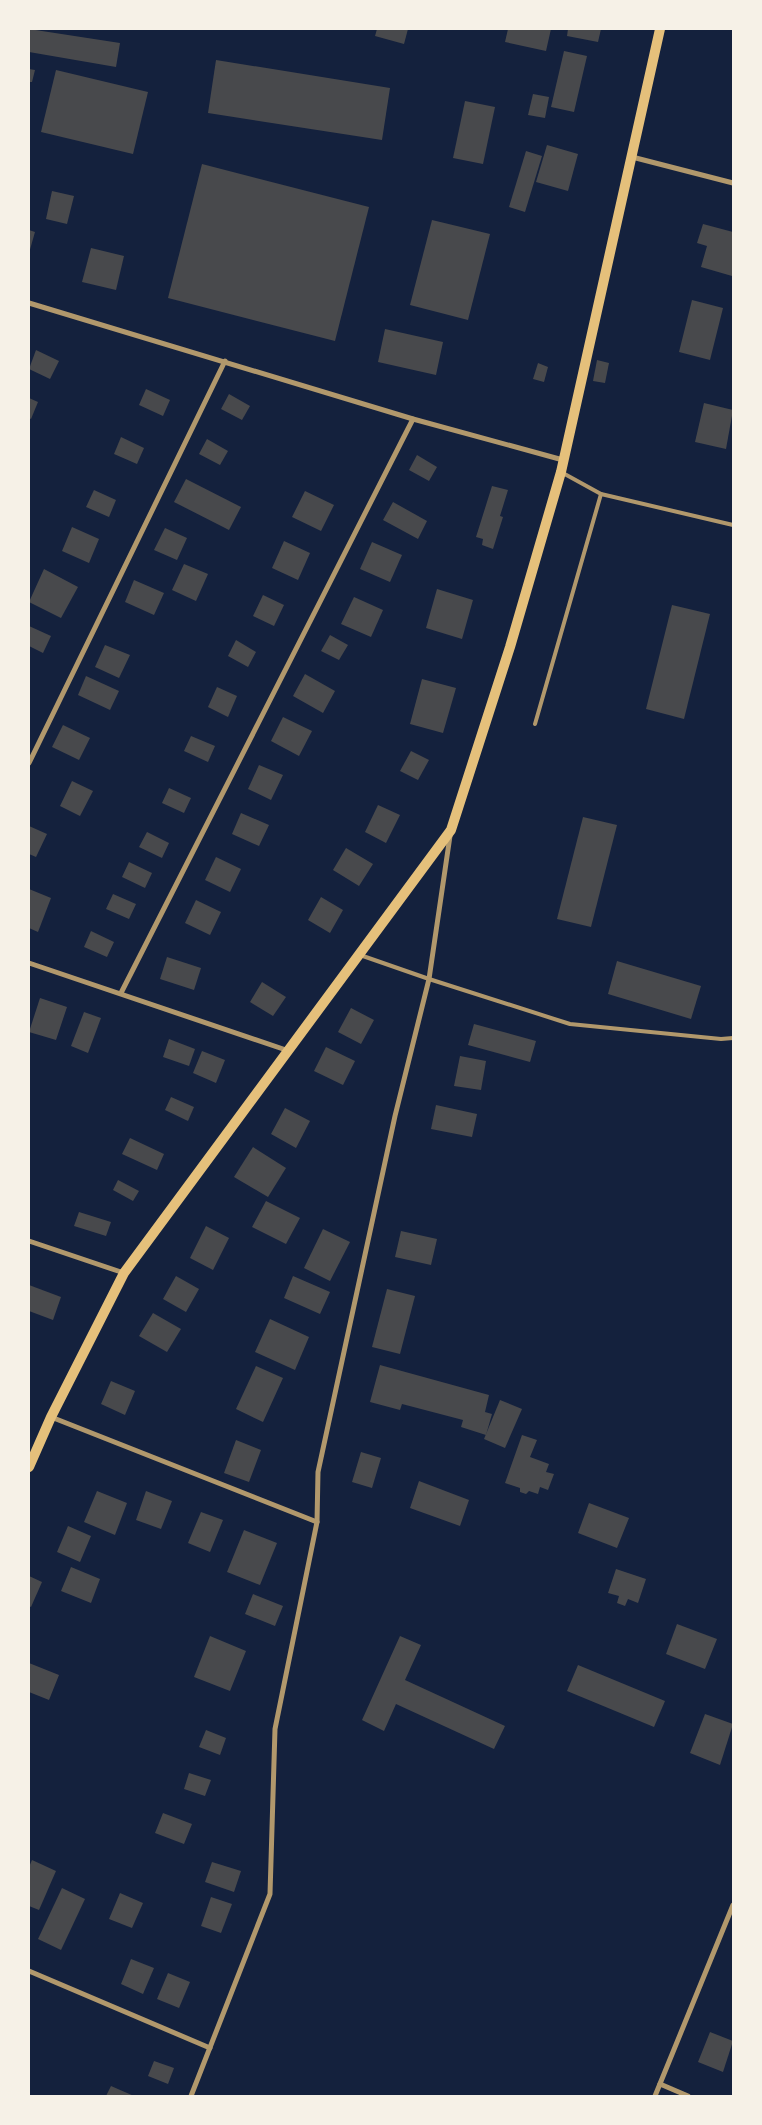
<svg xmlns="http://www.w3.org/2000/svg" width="762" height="2125" viewBox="0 0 762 2125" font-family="Mulish,sans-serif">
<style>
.building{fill:#48494c}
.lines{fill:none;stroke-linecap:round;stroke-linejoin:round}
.service{stroke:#b1986c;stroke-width:4}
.minor{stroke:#b1986c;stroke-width:5}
.secondary{stroke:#e5c07b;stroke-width:10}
</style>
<rect width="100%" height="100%" fill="#14213d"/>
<g class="building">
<polygon points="29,29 120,43 116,67 29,52"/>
<polygon points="377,29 408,29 404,44 375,36"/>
<polygon points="508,29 551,29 546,51 505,42"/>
<polygon points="568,29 601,29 598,42 567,36"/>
<polygon points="564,51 587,56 574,112 551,107"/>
<polygon points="216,60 390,88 382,140 208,113"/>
<polygon points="29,69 35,70 32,82 29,82"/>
<polygon points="56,70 148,92 133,154 41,132"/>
<polygon points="533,94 549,97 545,118 528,115"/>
<polygon points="465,101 495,107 483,164 453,158"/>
<polygon points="547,145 578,154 568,191 536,182"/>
<polygon points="526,151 542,156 525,212 509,207"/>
<polygon points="202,164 369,207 335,341 168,298"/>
<polygon points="52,191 74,196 67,224 46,219"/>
<polygon points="432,220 490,234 468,320 410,305"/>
<polygon points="703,224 733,232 732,276 701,267 707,246 697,243"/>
<polygon points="29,230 35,232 29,253"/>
<polygon points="91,248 124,256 116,290 82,282"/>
<polygon points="692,300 723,308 710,360 679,352"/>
<polygon points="385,329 443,342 436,375 378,362"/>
<polygon points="36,350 59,361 50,379 29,369"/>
<polygon points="597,360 609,363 605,383 593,381"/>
<polygon points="538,363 548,367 544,382 533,379"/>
<polygon points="146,389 170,400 163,416 139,405"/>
<polygon points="229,394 250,406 242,420 221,409"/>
<polygon points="29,398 38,402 31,419 29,418"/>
<polygon points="704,403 733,410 726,449 695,442"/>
<polygon points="121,437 144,448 137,464 114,454"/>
<polygon points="207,439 228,451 220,465 199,454"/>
<polygon points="417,455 437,467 429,481 409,470"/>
<polygon points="186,479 241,507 229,530 174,502"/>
<polygon points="492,486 508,490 500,516 503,517 493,549 482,545 483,539 476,537"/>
<polygon points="94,490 116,500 109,517 86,507"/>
<polygon points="305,491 334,505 321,531 292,517"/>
<polygon points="393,502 427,521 418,539 383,520"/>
<polygon points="72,527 99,539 89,563 62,551"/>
<polygon points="165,528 187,538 177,560 154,550"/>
<polygon points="284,541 310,553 298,580 272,568"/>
<polygon points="372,542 402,555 390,582 360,569"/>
<polygon points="184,564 208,574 196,601 172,590"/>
<polygon points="44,569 78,587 61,618 29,602"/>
<polygon points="134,580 164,593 154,615 125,602"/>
<polygon points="437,589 473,600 462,639 426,628"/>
<polygon points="263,595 284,605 274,626 253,616"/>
<polygon points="354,597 383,610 371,637 341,624"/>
<polygon points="672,605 710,614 684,719 646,709"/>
<polygon points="29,626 51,636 43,653 29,646"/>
<polygon points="330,635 348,645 339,660 321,651"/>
<polygon points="236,640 256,652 248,667 228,656"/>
<polygon points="105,645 130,655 119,678 95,667"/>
<polygon points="305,674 335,691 323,713 293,696"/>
<polygon points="86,676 119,691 110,710 78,695"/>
<polygon points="422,679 456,688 443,733 410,724"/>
<polygon points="217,687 237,696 228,717 208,707"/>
<polygon points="283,717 312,731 299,756 271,741"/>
<polygon points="63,725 90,738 79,760 52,747"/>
<polygon points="191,736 215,746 208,762 184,751"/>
<polygon points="411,751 429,760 418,780 400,771"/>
<polygon points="259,765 283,775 271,800 248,789"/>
<polygon points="72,781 93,791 80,816 60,806"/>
<polygon points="169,788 191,798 184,813 162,803"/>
<polygon points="378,805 400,815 386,843 365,832"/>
<polygon points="241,813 269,825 259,846 232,834"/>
<polygon points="583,817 617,825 591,927 557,919"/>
<polygon points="29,826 47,834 36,857 29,854"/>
<polygon points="147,832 169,843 162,858 139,847"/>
<polygon points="346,848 373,864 359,886 333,870"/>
<polygon points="216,857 241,869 230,892 205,880"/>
<polygon points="129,862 152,873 145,888 122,877"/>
<polygon points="29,889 51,898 38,932 29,928"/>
<polygon points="113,894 136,904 129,919 106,909"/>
<polygon points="321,897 343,910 330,933 308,920"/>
<polygon points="196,900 221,912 210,935 185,923"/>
<polygon points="91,931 114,942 107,957 84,947"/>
<polygon points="167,957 201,968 194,990 160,979"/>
<polygon points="617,961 701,986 691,1019 608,994"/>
<polygon points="262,982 286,997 273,1016 250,1002"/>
<polygon points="40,998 67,1007 56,1040 29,1032"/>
<polygon points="351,1008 374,1020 361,1044 338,1032"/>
<polygon points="84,1012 101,1018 88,1053 71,1046"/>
<polygon points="474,1024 536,1041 530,1062 468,1045"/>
<polygon points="169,1039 195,1049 189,1066 163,1057"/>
<polygon points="326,1047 355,1061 343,1085 314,1071"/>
<polygon points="202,1051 225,1060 216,1083 193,1073"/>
<polygon points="460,1056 486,1061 481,1090 454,1086"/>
<polygon points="171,1097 194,1107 188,1121 165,1110"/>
<polygon points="436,1105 477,1114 472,1137 431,1129"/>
<polygon points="285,1108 310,1121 296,1148 271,1134"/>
<polygon points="130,1138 164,1154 157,1170 122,1154"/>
<polygon points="253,1147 286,1168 268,1197 234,1177"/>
<polygon points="118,1180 139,1191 133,1201 113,1190"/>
<polygon points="266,1201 300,1218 286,1244 252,1227"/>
<polygon points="79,1212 111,1222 106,1236 74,1226"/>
<polygon points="206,1226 229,1238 213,1270 190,1258"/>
<polygon points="323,1229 350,1242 330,1281 304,1268"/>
<polygon points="401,1231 437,1239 431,1265 395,1257"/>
<polygon points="176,1276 199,1289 186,1312 163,1299"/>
<polygon points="293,1276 330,1292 320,1314 284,1298"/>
<polygon points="29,1285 61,1297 53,1320 29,1311"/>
<polygon points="387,1289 415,1296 400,1354 372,1347"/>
<polygon points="153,1313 181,1329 167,1352 139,1336"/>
<polygon points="270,1319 309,1337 295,1370 255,1352"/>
<polygon points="380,1365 489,1395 485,1412 492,1414 486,1435 461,1427 463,1420 402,1404 400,1410 370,1402"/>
<polygon points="256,1366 283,1378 263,1422 236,1409"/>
<polygon points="111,1381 135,1391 125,1415 101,1404"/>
<polygon points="500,1400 522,1409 505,1448 484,1439"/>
<polygon points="522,1435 537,1440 530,1457 549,1464 546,1472 554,1474 548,1490 540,1487 538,1494 529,1491 526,1494 520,1492 520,1488 505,1483"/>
<polygon points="236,1440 261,1450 249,1482 224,1473"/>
<polygon points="361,1452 381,1458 372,1488 352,1482"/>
<polygon points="419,1481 469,1500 460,1526 410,1508"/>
<polygon points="97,1491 127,1503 115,1535 84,1522"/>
<polygon points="146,1491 172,1501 161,1529 136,1520"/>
<polygon points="589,1503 629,1518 617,1548 578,1533"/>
<polygon points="201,1512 223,1520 210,1552 188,1543"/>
<polygon points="68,1526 91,1536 80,1562 57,1552"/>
<polygon points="244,1530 277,1543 260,1585 227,1572"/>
<polygon points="71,1567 100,1579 91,1603 61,1591"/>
<polygon points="616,1569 646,1579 638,1603 628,1599 625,1606 617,1603 619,1596 608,1593"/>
<polygon points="29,1576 42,1582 31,1607 29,1606"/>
<polygon points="253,1594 283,1606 275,1626 245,1614"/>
<polygon points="677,1624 717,1639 705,1669 666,1654"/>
<polygon points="210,1636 246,1651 230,1691 194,1677"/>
<polygon points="400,1636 421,1645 405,1680 505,1726 494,1749 396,1704 384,1731 362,1720"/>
<polygon points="29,1663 59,1675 49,1700 29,1692"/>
<polygon points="578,1665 665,1701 654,1727 567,1691"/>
<polygon points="705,1714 733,1724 720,1765 690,1753"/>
<polygon points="206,1730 226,1738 220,1755 199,1747"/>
<polygon points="189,1773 211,1780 205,1796 184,1789"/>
<polygon points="163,1813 192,1824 184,1844 155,1833"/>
<polygon points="32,1860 56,1871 39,1910 29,1906 29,1867"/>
<polygon points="212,1862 241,1871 234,1892 205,1882"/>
<polygon points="62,1888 85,1899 61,1950 38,1939"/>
<polygon points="120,1893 143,1903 132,1928 109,1919"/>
<polygon points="211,1897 232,1904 221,1933 201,1926"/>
<polygon points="131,1959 154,1968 143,1994 121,1984"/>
<polygon points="168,1973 190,1982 179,2008 157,1999"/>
<polygon points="710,2032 733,2041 723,2072 698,2062"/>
<polygon points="154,2061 174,2068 168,2084 148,2076"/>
<polygon points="111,2086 134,2096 106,2096"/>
</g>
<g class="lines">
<g class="service">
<polyline points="601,494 733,525"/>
<polyline points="535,724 601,494 561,472"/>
<polyline points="360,955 429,979 570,1024 721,1039 733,1038"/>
</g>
<g class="minor">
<polyline points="632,157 733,183"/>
<polyline points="29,303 413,419 563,460"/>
<polyline points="29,763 225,361"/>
<polyline points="29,963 289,1051"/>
<polyline points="121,993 413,419"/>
<polyline points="29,1241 124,1273"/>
<polyline points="51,1417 317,1522"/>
<polyline points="29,1971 210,2048"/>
<polyline points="660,2084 688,2096"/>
<polyline points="191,2096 270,1894 275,1729 317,1522 318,1472 395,1116 429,979 450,836"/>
<polyline points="655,2096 733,1905"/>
</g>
<polyline class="secondary" points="29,1467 51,1417 124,1273 451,830 510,647 561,472 660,29"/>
</g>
<rect width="762" height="2125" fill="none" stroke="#f6f1e7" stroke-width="60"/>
</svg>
